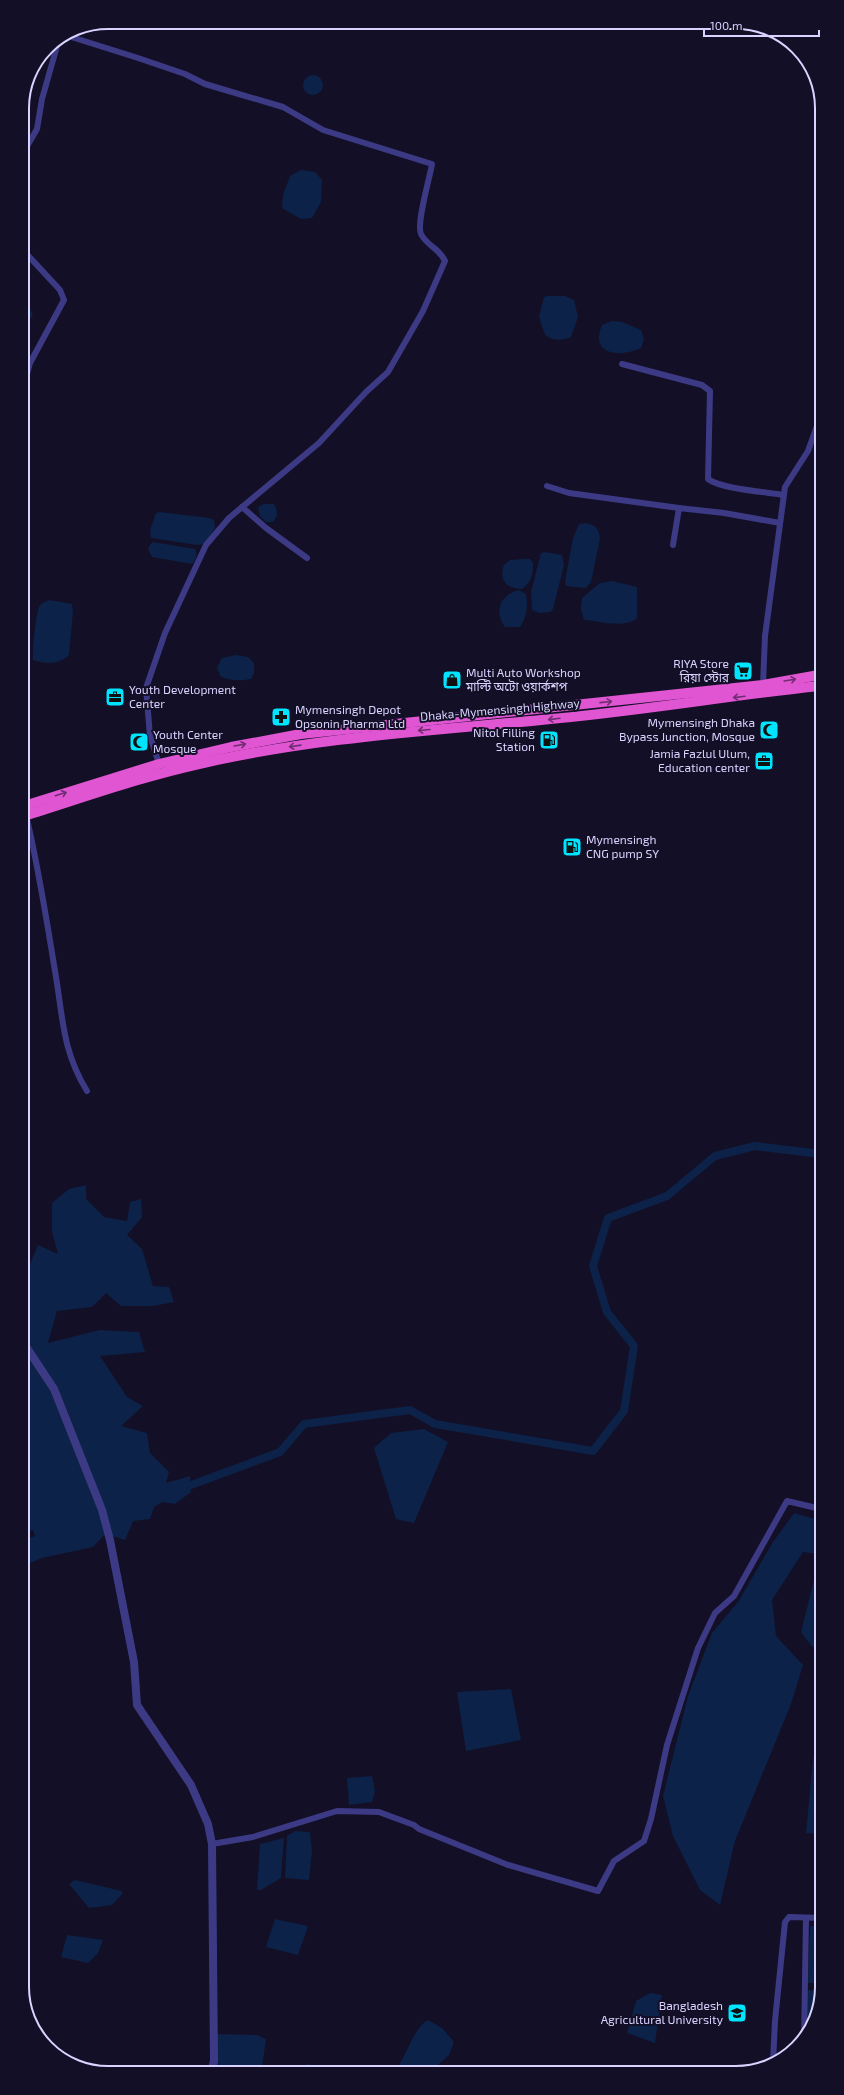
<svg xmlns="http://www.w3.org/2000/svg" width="844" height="2095" viewBox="0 0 844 2095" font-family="'Exo 2','Noto Sans Bengali',sans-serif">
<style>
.water{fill:#0c2248}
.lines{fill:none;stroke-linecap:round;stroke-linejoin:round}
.canal{stroke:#0c2248;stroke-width:8}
.minor{stroke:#3d3a85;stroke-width:6}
.tertiary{stroke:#3d3a85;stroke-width:8}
.trunk{stroke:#e055d1;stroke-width:10}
.oneway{stroke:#6f2e73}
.labels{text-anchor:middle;stroke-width:4;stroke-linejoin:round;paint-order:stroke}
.poi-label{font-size:12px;fill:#d9d4ff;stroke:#130f26;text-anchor:end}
.street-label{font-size:12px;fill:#d9d4ff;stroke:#130f26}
.rim{fill:none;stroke:#d9d4ff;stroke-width:2}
</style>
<rect width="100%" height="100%" fill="#130f26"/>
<g class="water">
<circle cx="313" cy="85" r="10"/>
<polygon points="301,170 315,172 322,180 321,202 312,218 301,219 282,208 283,195 290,176"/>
<path d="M547,296H565L574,300L578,317L571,337C562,341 553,341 545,335L539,317L544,297Z"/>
<polygon points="23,306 30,309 33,315 23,327"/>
<path d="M612,321L622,322L641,330L644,339L641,348C620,358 589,355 602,325Z"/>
<path d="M264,504H274C278,511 278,516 273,522H266L260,516L258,507Z"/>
<polygon points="160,512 209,518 214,520 215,528 205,544 197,545 151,538 150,530 156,513"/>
<path d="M585,523C596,525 599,528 600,539L591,582L586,588L566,586L565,581L573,538L579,524Z"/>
<path d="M153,542L195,549C198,555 196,559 192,564L152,557L148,549L150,545Z"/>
<polygon points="545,552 562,555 564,565 553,609 550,612 539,613 532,610 531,592 541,553"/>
<path d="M523,559H530L533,563C533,574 532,582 522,589C508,589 498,581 504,565L510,560Z"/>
<path d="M612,581L637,587V618C625,629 599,621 584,620L581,609L582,598L600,583Z"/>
<path d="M519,590L526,594C528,606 527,617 520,627H505C493,611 501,594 519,590Z"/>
<path d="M49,600L72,604L73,612L69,655C59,665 45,664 33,660C32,653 36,612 39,607C42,602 45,602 49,600Z"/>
<path d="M235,655L248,657L254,663V673L251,679C239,681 230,681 220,676L217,667L222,658Z"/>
<polygon points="86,1185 86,1199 104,1217 127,1221 130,1202 141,1199 142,1217 127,1235 142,1249 153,1286 169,1287 174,1302 153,1306 121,1306 106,1293 92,1307 57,1311 48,1343 100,1330 139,1332 145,1352 100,1356 127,1397 143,1406 121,1426 147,1433 150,1453 169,1472 166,1483 190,1476 191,1492 175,1504 163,1502 154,1507 150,1519 133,1521 125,1540 105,1534 93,1547 42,1558 25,1565 25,1540 35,1536 33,1530 25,1532 25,1262 30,1264 38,1245 58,1254 52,1232 52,1203 69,1189"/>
<polygon points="424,1429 448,1442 414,1523 396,1519 374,1448 391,1433"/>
<polygon points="794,1513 821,1521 821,1649 812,1647 801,1632 815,1576 818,1554 803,1552 772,1600 776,1636 803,1665 791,1704 735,1841 720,1905 700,1890 673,1836 663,1796 688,1696 712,1633 738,1602 773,1542"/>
<polygon points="511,1689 521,1740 466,1751 457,1692"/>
<polygon points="820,1751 822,1834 806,1833 813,1759"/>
<polygon points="372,1776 375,1791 372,1802 349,1805 347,1778"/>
<polygon points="295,1831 310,1832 312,1851 309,1880 285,1878 287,1836"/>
<polygon points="284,1838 281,1878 261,1890 257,1890 260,1844"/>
<polygon points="75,1880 122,1891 122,1894 112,1905 89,1908 69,1884"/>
<polygon points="275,1919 308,1926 298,1955 266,1947"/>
<polygon points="810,1926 822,1926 822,1983 808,1983"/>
<polygon points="67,1935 103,1940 98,1953 88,1963 61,1957"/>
<polygon points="807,1990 821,1991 807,2031"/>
<polygon points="650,1993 662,1995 655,2043 627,2033 636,2001"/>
<path d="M428,2020L442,2028L454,2042L449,2055L431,2071H395C406,2057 414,2027 428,2020Z"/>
<polygon points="216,2034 257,2035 266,2039 262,2068 216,2065"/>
<polygon points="309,2064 321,2071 304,2071 305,2065"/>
</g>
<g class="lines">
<polyline class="canal" points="191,1485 280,1452 304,1424 410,1410 435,1424 593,1451 624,1411 634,1346 607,1312 593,1266 608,1218 667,1196 715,1156 755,1146 820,1154"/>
<g class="minor">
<path d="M65,35L138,58L185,74L205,84L283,107L323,130L432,164C430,177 416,224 421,234C427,246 440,249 445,261L423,311L388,372L366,392L319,443L229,518L206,545L165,633L146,688L150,736L159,764"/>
<polyline points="22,155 37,129 42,99 59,39"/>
<polyline points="23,250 60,290 64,300 30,363 23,389"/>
<path d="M622,364L702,385L710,391L708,479C721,489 767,492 784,495"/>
<polyline points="818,470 818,469"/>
<polyline points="547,486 569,493 679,508"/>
<polyline points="242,507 266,528 307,558"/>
<polyline points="673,545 679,508 724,513 780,523"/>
<polyline points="763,685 765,636 785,487 808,451 818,423"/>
<path d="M26,815C39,869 47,923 56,977C63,1020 63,1052 87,1091"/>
<polyline points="212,1844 253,1837 337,1811 379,1812 414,1825 419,1829 508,1865 598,1891 614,1861 644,1841 651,1819 667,1745 698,1648 715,1613 734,1596 787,1501 821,1509"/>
<polyline points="804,2040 806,1918"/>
<polyline points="773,2062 775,2021 785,1922 789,1917 822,1918"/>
</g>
<polyline class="tertiary" points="25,1345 54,1389 102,1510 110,1540 134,1662 137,1705 191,1785 208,1824 212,1844 214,2061 211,2072"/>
<g class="trunk">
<polyline points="24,806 159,764 231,747 301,734 763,685 819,675"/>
<path d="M24,816C82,798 140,777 199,764C311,738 426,731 541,720C634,712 726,696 819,686"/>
</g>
</g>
<defs><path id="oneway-shaft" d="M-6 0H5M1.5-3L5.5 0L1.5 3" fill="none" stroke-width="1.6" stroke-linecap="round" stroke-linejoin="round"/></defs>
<g class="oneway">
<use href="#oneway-shaft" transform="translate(790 680) rotate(-9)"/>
<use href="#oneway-shaft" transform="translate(739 697) rotate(173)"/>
<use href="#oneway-shaft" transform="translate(606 702) rotate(-6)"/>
<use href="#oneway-shaft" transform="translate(554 719) rotate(173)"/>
<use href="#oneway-shaft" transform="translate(424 730) rotate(175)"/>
<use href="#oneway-shaft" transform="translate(240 745) rotate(-10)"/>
<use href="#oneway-shaft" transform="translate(295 746) rotate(172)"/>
<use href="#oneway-shaft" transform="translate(61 794) rotate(-17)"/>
</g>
<defs>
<symbol id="supermarket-square" viewBox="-11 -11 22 22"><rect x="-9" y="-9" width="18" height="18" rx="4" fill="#00e5ff" stroke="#130f26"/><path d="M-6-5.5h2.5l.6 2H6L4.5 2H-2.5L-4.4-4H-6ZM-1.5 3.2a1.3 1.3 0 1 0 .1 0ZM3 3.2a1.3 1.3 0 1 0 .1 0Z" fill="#111"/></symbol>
<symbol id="shop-square" viewBox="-11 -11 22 22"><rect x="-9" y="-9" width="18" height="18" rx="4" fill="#00e5ff" stroke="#130f26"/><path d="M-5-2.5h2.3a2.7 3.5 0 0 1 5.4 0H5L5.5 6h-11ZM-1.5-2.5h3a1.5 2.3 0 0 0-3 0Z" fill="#111"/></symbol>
<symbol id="office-square" viewBox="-11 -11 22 22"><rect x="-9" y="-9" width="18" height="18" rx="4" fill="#00e5ff" stroke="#130f26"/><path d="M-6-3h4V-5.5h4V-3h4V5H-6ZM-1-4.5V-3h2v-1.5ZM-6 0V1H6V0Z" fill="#111"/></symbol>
<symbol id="pharmacy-square" viewBox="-11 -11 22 22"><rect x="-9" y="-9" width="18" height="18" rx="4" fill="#00e5ff" stroke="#130f26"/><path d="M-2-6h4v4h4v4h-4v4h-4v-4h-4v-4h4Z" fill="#111"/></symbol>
<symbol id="mosque-square" viewBox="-11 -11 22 22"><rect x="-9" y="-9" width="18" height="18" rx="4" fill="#00e5ff" stroke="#130f26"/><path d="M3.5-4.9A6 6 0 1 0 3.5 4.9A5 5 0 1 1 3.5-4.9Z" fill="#111"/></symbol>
<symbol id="fuel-square" viewBox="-11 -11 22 22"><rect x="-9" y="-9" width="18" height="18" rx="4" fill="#00e5ff" stroke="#130f26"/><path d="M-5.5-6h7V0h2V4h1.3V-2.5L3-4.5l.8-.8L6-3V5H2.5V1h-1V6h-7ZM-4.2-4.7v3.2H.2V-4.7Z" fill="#111"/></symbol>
<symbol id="university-square" viewBox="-11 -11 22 22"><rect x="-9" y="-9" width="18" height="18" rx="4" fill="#00e5ff" stroke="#130f26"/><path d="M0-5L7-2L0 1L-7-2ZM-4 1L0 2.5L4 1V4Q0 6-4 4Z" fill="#111"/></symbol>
</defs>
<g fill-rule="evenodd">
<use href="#supermarket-square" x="732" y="660" width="22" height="22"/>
<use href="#shop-square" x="441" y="669" width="22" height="22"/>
<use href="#office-square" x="104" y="686" width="22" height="22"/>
<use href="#pharmacy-square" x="270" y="706" width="22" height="22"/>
<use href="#mosque-square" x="758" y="719" width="22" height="22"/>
<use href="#fuel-square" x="538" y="729" width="22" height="22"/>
<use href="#mosque-square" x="128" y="731" width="22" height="22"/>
<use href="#office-square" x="753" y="750" width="22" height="22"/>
<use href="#fuel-square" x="561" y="836" width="22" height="22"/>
<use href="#university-square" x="726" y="2002" width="22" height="22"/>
</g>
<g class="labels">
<g class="poi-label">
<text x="729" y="668">RIYA Store<tspan x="729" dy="14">রিয়া স্টোর</tspan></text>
<text x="466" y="677" text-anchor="start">Multi Auto Workshop<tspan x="466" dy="14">মাল্টি অটো ওয়ার্কশপ</tspan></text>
<text x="129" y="694" text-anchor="start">Youth Development<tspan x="129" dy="14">Center</tspan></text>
<text x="295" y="714" text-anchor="start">Mymensingh Depot<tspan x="295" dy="14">Opsonin Pharma Ltd</tspan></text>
<text x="755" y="727">Mymensingh Dhaka<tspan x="755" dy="14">Bypass Junction, Mosque</tspan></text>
<text x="535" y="737">Nitol Filling<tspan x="535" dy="14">Station</tspan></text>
<text x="153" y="739" text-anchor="start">Youth Center<tspan x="153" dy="14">Mosque</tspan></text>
<text x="750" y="758">Jamia Fazlul Ulum,<tspan x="750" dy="14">Education center</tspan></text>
<text x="586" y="844" text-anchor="start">Mymensingh<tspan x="586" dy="14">CNG pump SY</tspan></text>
<text x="723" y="2010">Bangladesh<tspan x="723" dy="14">Agricultural University</tspan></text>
</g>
<g class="street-label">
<text transform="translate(500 710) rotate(-5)" y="4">Dhaka-Mymensingh Highway</text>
</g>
</g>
<path d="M0 0H844V2095H0ZM108 29H736A79 79 0 0 1 815 108V1987A79 79 0 0 1 736 2066H108A79 79 0 0 1 29 1987V108A79 79 0 0 1 108 29Z" fill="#130f26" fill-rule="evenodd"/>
<path class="rim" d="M108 29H736A79 79 0 0 1 815 108V1987A79 79 0 0 1 736 2066H108A79 79 0 0 1 29 1987V108A79 79 0 0 1 108 29Z"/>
<path d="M704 30v6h115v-6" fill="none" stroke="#d9d4ff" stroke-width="2"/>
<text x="710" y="30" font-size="12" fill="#d9d4ff" stroke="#130f26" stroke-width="3" paint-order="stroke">100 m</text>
</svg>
